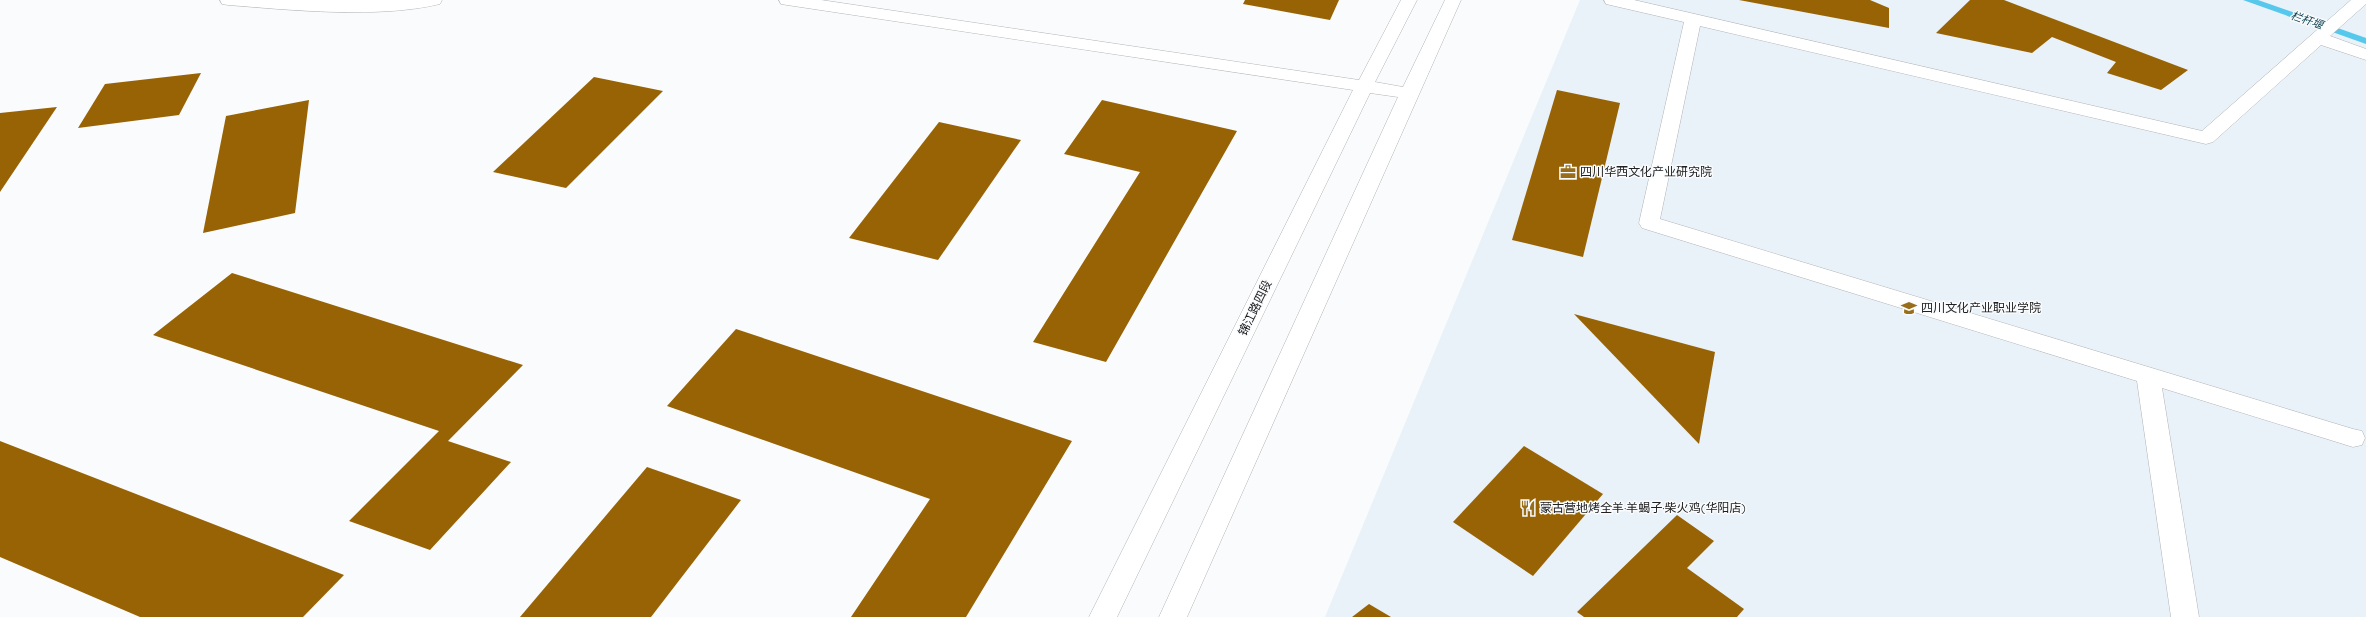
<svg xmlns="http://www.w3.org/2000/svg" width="2366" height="617" viewBox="0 0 2366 617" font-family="Quicksand,'Noto Sans SC',sans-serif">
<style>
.built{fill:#e9f1f9}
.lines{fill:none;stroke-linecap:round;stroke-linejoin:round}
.stream{fill:#55c8ec;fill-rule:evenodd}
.building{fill:#986305}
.minor-casing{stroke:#b1b3b5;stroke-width:1}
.tertiary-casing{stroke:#b1b3b5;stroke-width:1}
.minor{fill:#fff;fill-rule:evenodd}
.tertiary{fill:#fff;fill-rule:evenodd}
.labels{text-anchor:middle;stroke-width:3;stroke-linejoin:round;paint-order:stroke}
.far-water-label{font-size:11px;font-style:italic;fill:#0d4150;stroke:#f9fbfd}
.poi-label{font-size:12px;fill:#202021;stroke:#f9fbfd;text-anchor:start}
.street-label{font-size:12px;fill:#202021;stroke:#f9fbfd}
</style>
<rect width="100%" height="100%" fill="#f9fbfd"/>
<polygon class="built" points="1580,0 2366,0 2366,617 1325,617"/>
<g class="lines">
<polygon class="stream" points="2243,0 2258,0 2366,38 2366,44"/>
</g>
<g class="building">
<polygon points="1245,0 1339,0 1330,20 1243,4"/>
<polygon points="1739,0 1870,0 1889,8 1889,28"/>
<polygon points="1970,0 2004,0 2188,70 2161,90 2107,73 2116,62 2052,37 2032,53 1936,33"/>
<polygon points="201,73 179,115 78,128 105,84"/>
<polygon points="594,77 663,91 566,188 493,172"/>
<polygon points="1557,90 1620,103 1583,257 1512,240"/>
<polygon points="309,100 295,213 203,233 226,116"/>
<polygon points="1102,100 1237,131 1106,362 1033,342 1140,172 1064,154"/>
<polygon points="57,107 0,192 0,113"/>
<polygon points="939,122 1021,140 938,260 849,238"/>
<polygon points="232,273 523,365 448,441 511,462 430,550 349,521 439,431 153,335"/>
<polygon points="1574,314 1715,352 1699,444"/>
<polygon points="736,329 1072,441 966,617 851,617 930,499 667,406"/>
<polygon points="0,441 344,575 303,617 140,617 0,557"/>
<polygon points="1524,446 1603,494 1533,576 1453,522"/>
<polygon points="647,467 741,500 651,617 520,617"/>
<polygon points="1677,515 1714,541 1687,568 1744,609 1737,617 1584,617 1577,612"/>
<polygon points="1369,604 1391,617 1352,617"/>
</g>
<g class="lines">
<defs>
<polygon id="minor" points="1604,0 1634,0 2202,131 2351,0 2366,0 2366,4 2330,36 2366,49 2366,60 2321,45 2213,142 2206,144 1700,26 1660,219 2353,429 2362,431 2365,438 2362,445 2353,447 2162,388 2199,617 2171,617 2137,381 1642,228 1639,223 1684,22 1606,4"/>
<g id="tertiary">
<path d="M220,0H442L440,4C378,19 291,10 228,5L222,4Z"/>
<polygon points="779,0 821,0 1359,80 1401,0 1417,0 1375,82 1403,87 1445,0 1461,0 1187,617 1159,617 1398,97 1370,93 1117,617 1089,617 1353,90 787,5 781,4"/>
</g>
</defs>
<use href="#minor" class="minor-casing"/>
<use href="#tertiary" class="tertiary-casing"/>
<use href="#minor" class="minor"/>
<use href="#tertiary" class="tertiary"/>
</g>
<defs>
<symbol id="office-bare" viewBox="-9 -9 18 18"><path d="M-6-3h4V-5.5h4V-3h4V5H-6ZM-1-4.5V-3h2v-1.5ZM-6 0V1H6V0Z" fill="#986e1a" stroke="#f9fbfd" stroke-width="2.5" paint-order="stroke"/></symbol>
<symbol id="school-bare" viewBox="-9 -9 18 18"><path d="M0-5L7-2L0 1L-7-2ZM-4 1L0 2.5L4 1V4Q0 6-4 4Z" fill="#986e1a" stroke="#f9fbfd" stroke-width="2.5" paint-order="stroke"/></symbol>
<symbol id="restaurant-bare" viewBox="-9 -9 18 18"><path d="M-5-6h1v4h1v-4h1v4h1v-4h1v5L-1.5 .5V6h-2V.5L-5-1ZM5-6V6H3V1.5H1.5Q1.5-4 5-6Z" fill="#986e1a" stroke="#f9fbfd" stroke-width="2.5" paint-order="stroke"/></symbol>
</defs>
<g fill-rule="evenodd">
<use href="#office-bare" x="1557" y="161" width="22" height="22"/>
<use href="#school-bare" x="1898" y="297" width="22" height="22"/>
<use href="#restaurant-bare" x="1517" y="497" width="22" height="22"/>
</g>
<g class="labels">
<g class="far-water-label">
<text transform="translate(2307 20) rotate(19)" y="4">栏杆堰</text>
</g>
<g class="poi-label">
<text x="1580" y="176">四川华西文化产业研究院</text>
<text x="1921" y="312">四川文化产业职业学院</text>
<text x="1540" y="512">蒙古营地烤全羊·羊蝎子·柴火鸡(华阳店)</text>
</g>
<g class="street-label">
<text transform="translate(1255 308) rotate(-64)" y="4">锦江路四段</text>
</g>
</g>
</svg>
